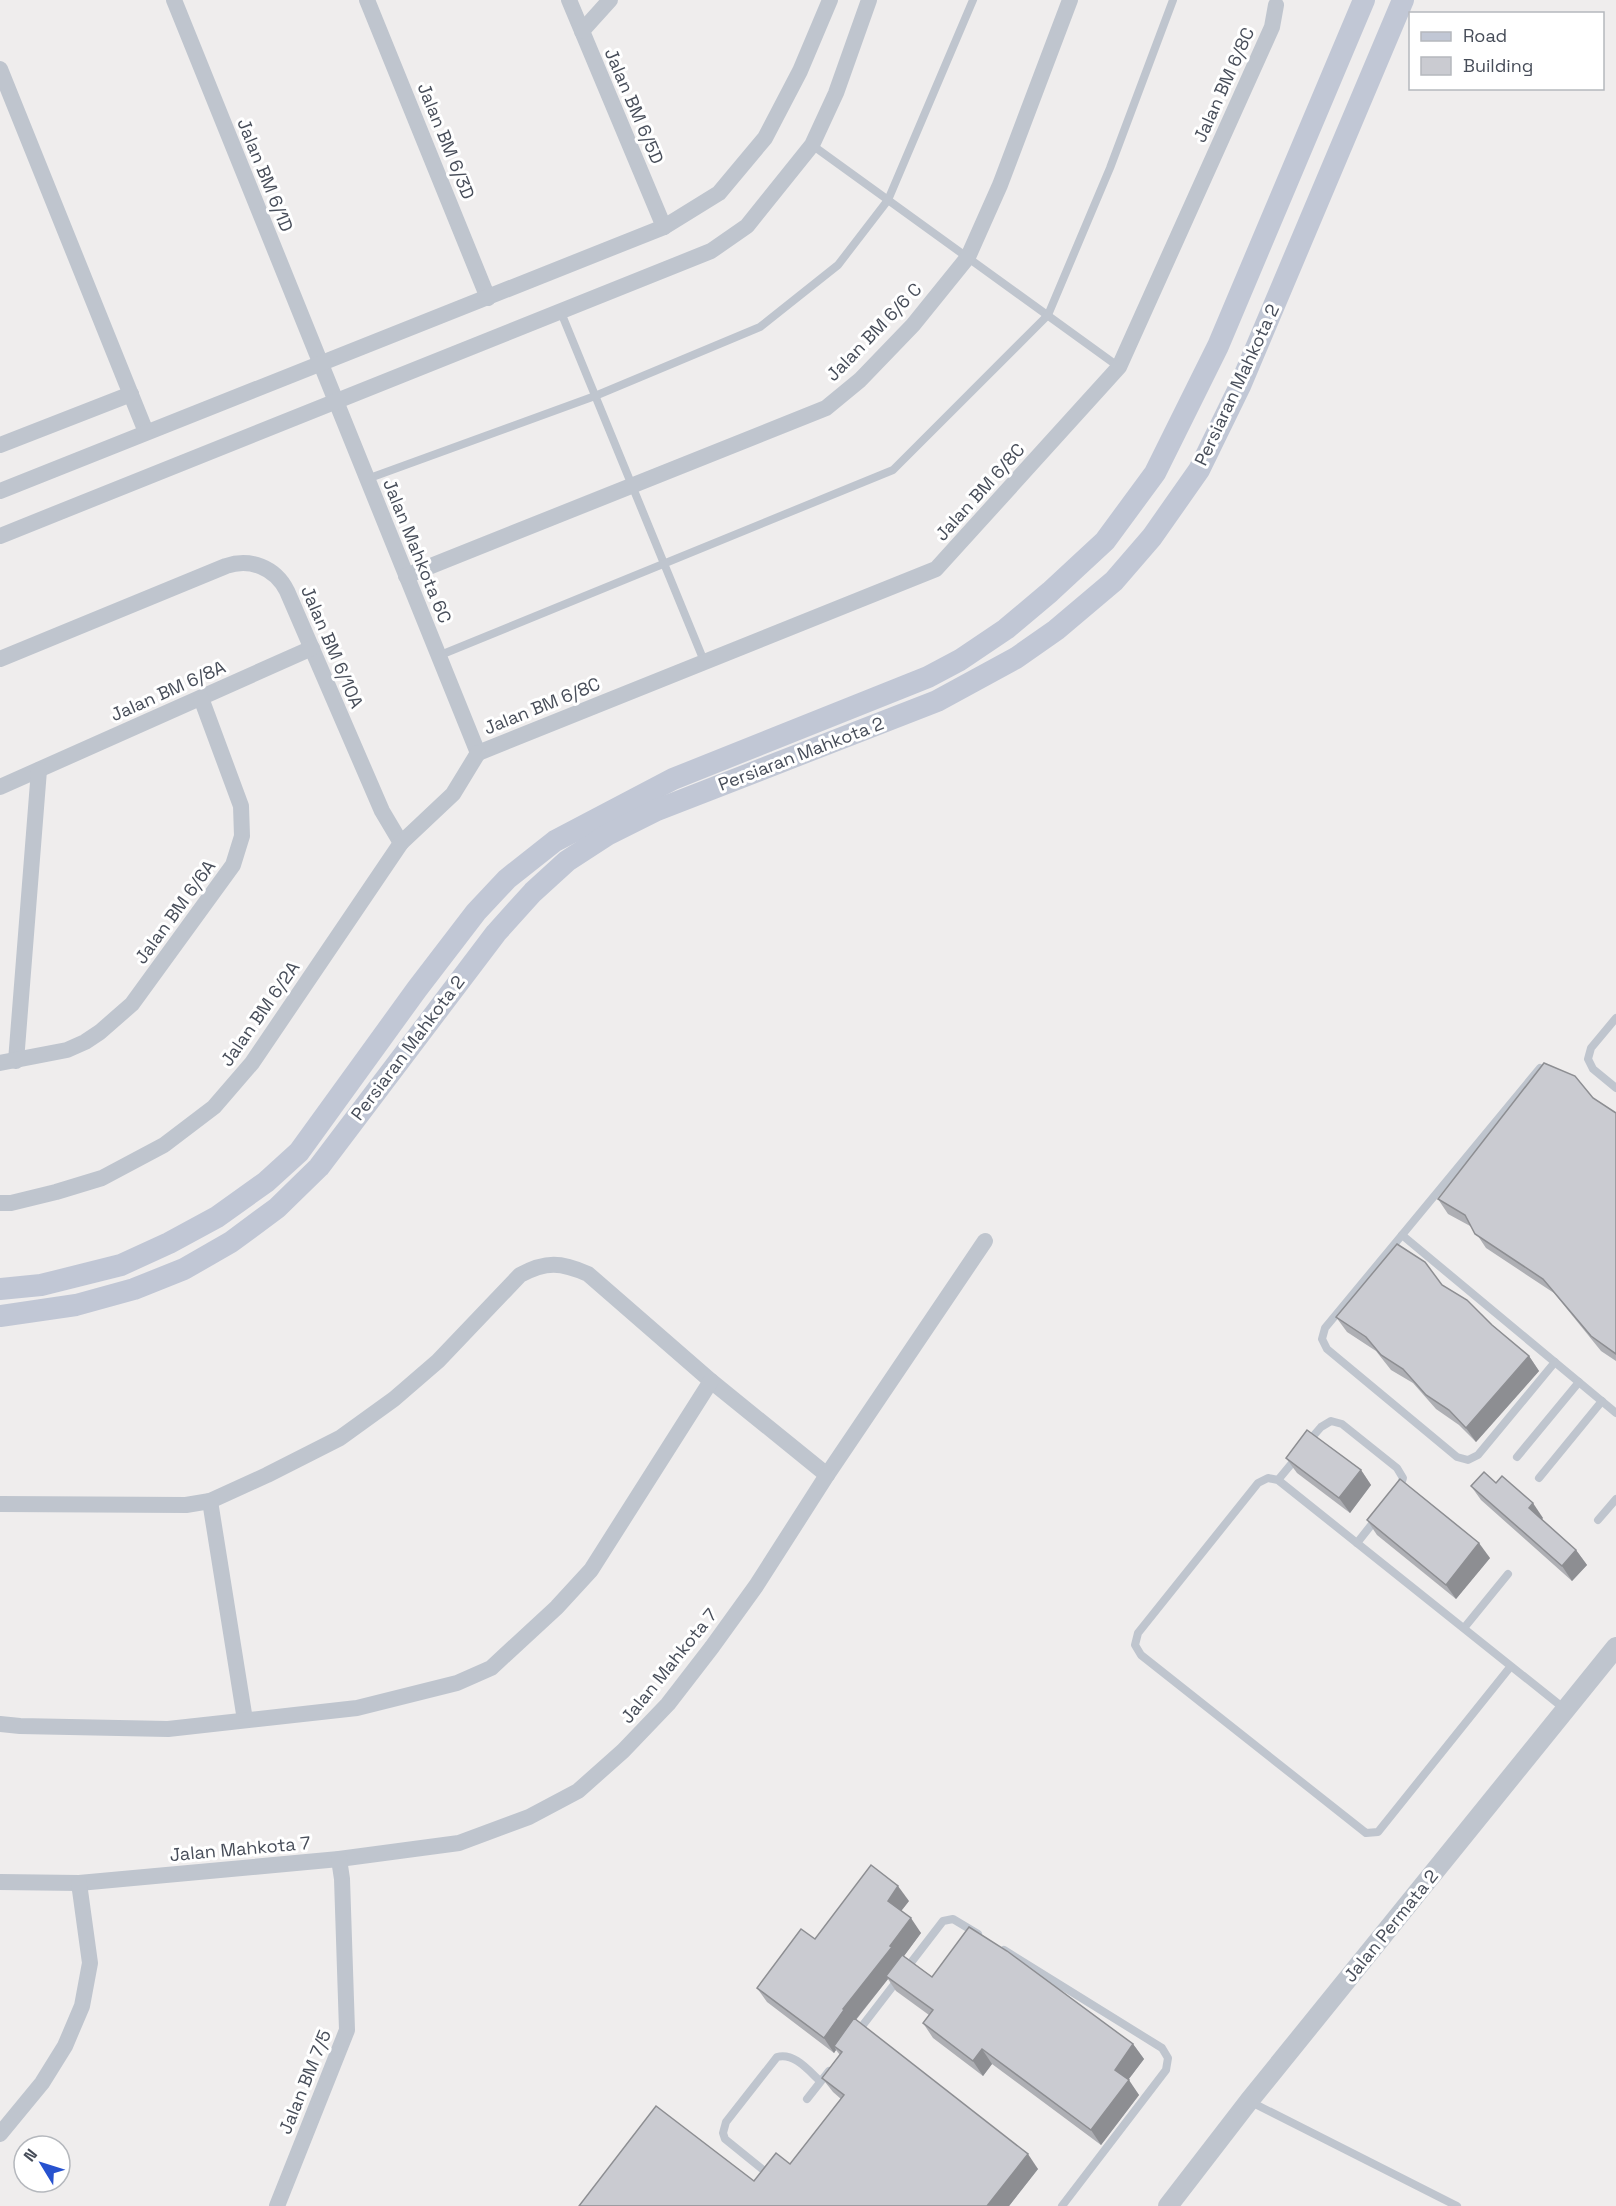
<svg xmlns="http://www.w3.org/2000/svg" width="1616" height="2206" viewBox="0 0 1616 2206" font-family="'Space Grotesk',sans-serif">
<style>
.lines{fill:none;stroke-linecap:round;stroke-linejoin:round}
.service{stroke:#bfc5ce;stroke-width:8}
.minor{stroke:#bfc5ce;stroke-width:16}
.tertiary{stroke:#bfc5ce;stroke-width:20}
.secondary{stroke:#c1c7d5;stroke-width:22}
.wall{fill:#aeafb4}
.shaded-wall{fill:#8d8e92}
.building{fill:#cacbd1;stroke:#8d8e92;stroke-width:1.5}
.labels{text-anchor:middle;stroke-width:6;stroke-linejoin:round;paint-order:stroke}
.street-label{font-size:18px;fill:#474d59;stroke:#fff}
</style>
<rect width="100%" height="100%" fill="#efeded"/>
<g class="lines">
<g class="service">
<polyline points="812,145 1119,367"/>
<polyline points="560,310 704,661"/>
<polyline points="367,479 595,396 760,327 838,265 888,200 973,0"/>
<polyline points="438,656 893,470 1048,315 1110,168 1173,0"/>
<polyline points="1616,1018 1591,1048 1588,1059 1593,1069 1616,1088"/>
<polyline points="1540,1068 1402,1235 1616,1413"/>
<polyline points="1402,1235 1325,1328 1322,1339 1327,1349 1457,1457 1468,1460 1478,1455 1555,1362"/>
<polyline points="1308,1442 1321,1427 1331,1421 1342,1424 1397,1468 1403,1478 1399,1490"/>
<polyline points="1517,1457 1579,1382"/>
<polyline points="1539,1478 1602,1401"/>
<polyline points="1278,1480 1297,1457"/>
<polyline points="1598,1520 1616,1499"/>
<polyline points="1357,1543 1376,1519"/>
<polyline points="1464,1628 1508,1574"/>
<polyline points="1511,1666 1378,1832 1366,1833 1141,1655 1135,1645 1138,1633 1258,1483 1268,1478 1278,1480 1566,1710"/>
<polyline points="1004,1950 1162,2048 1168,2058 1166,2070 1062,2206"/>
<polyline points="856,2034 943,1921 953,1919 978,1934"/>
<polyline points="807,2099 829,2071"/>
<polyline points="1249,2101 1457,2206"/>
<path d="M762,2169L725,2139L723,2133L726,2122L777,2057C794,2052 809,2071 820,2081"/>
</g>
<g class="minor">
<polyline points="174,0 478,753"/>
<polyline points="367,0 488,298"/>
<polyline points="569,0 664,227"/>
<polyline points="582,31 610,0"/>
<polyline points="0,69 146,432"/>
<polyline points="0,445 131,394"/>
<polyline points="0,491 664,227 719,193 765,138 800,71 830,0"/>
<polyline points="0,536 711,251 747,226 812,145 836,93 869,0"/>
<polyline points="406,576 826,408 860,380 913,325 968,257 1000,185 1070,0"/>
<path d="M0,659L226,566C250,558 275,567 287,591L382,811L401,843"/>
<polyline points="478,753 936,569 1119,367 1272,27 1276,5"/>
<polyline points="0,787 312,648"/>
<polyline points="16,1061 39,770"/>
<polyline points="0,1063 67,1050 85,1042 100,1032 132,1004 233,865 242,836 241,806 201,698"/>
<polyline points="0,1203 11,1203 56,1192 102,1178 164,1145 214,1107 252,1063 401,843 453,794 478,753"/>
<polyline points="210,1501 245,1720"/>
<path d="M0,1504L186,1505L210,1501L267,1475L340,1438L394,1399L438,1361L520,1275C546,1261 561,1262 588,1274L711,1381L827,1475"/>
<polyline points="0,1724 20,1726 168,1729 357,1708 457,1683 491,1668 557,1607 591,1570 711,1381"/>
<polyline points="0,1882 79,1883 339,1859 459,1843 529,1817 578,1791 623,1751 668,1704 712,1647 756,1586 827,1475 985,1241"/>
<polyline points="0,2134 42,2083 65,2046 82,2006 90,1963 79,1883"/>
<polyline points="277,2206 347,2030 342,1879 339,1859"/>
</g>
<polyline class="tertiary" points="1168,2206 1249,2101 1616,1647"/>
<g class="secondary">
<polyline points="0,1289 41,1285 121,1265 169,1243 217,1217 266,1182 299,1152 417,989 476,912 507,879 555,841 673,779 928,677 960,660 1006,629 1050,592 1105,541 1155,473 1218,346 1364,0"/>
<polyline points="0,1316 76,1305 134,1289 184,1269 231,1242 277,1208 319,1167 496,933 533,892 567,861 607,835 657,810 937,701 1016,658 1056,630 1114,581 1152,537 1199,470 1240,386 1403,0"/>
</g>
</g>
<g class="wall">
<polygon points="1593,1098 1616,1113 1616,1361 1601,1351 1554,1293 1486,1248 1472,1227 1448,1214 1438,1199"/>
<polygon points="1442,1285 1492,1325 1529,1356 1539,1371 1476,1442 1459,1425 1436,1409 1413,1383 1391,1370 1376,1351 1347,1332 1336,1317"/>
<polygon points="1286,1458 1361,1470 1371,1485 1350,1513 1297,1473"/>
<polygon points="1471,1486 1543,1518 1542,1519 1576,1550 1587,1565 1572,1581 1481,1500"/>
<polygon points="1367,1520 1490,1558 1456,1599 1377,1535"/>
<polygon points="909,1901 901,1911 921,1933 904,1956 932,1977 1133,2044 1144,2059 1128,2080 1139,2095 1101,2145 992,2064 983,2076 933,2038 923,2023 929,2015 896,1991 888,1979 856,2020 1038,2169 1009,2206 579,2206 754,2181 790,2164 841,2099 833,2092 822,2078 840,2055 836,2050 834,2053 767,2002 757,1988 815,1939"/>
</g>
<g class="shaded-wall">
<polygon points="1529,1356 1539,1371 1476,1442 1466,1428"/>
<polygon points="1361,1470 1371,1485 1350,1513 1339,1498"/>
<polygon points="1533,1503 1543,1518 1539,1522 1529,1508"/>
<polygon points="1479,1543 1490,1558 1456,1599 1446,1585"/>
<polygon points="1576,1550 1587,1565 1572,1581 1562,1566"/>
<polygon points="898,1886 909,1901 898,1915 888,1901"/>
<polygon points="911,1918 921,1933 901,1960 886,1976 888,1979 853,2023 834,2046 836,2050 834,2053 824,2038 843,2009"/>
<polygon points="1133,2044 1144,2059 1125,2084 1115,2070"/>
<polygon points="982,2049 992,2064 983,2076 973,2061"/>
<polygon points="1129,2080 1139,2095 1101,2145 1091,2130"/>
<polygon points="1028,2154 1038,2169 1009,2206 987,2206"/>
</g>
<g class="building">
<polygon points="1544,1063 1575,1076 1593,1098 1616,1113 1616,1354 1591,1336 1543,1279 1475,1234 1465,1215 1438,1199"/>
<polygon points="1397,1244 1425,1262 1442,1285 1467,1300 1492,1325 1529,1356 1466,1428 1449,1410 1426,1395 1403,1369 1381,1355 1366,1337 1336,1317"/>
<polygon points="1307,1430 1361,1470 1339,1498 1286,1458"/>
<polygon points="1484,1472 1496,1483 1502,1476 1533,1503 1529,1508 1576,1550 1562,1566 1471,1486"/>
<polygon points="1400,1479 1479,1543 1446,1585 1367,1520"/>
<polygon points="871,1865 898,1886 888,1901 911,1918 890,1946 892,1947 843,2009 844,2010 824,2038 757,1988 801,1929 815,1939"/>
<polygon points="969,1927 1007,1951 1133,2044 1115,2070 1129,2080 1091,2130 982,2049 973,2061 923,2023 933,2010 886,1976 902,1955 932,1977"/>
<polygon points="854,2018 1028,2154 987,2206 579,2206 656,2106 754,2181 776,2153 790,2164 844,2095 822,2078 842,2052 834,2046"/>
</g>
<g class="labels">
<g class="street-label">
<text transform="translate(1224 85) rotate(-66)" y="6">Jalan BM 6/8C</text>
<text transform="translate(634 106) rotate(67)" y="6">Jalan BM 6/5D</text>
<text transform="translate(446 141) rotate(68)" y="6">Jalan BM 6/3D</text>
<text transform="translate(265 175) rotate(68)" y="6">Jalan BM 6/1D</text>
<text transform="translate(874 332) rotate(-46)" y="6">Jalan BM 6/6 C</text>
<text transform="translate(1237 385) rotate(-65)" y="6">Persiaran Mahkota 2</text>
<text transform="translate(980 492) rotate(-48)" y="6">Jalan BM 6/8C</text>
<text transform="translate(417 551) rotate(68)" y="6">Jalan Mahkota 6C</text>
<text transform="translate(332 647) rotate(67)" y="6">Jalan BM 6/10A</text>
<text transform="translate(168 691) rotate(-24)" y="6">Jalan BM 6/8A</text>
<text transform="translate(542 706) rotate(-22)" y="6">Jalan BM 6/8C</text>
<text transform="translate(801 754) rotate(-21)" y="6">Persiaran Mahkota 2</text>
<text transform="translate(175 912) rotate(-54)" y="6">Jalan BM 6/6A</text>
<text transform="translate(260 1014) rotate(-55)" y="6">Jalan BM 6/2A</text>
<text transform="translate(408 1048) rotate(-53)" y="6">Persiaran Mahkota 2</text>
<text transform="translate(669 1666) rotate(-51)" y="6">Jalan Mahkota 7</text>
<text transform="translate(240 1849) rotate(-5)" y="6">Jalan Mahkota 7</text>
<text transform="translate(1391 1926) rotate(-51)" y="6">Jalan Permata 2</text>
<text transform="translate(305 2082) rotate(-68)" y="6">Jalan BM 7/5</text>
</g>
</g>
<rect x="1409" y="12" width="195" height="78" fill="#ffffff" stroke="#b5b8bd" stroke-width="1.5"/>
<rect x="1421" y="32" width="30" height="9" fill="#c1c7d5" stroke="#b5b8bd" stroke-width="1.5"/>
<text x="1463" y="42" font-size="18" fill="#474d59">Road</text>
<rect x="1421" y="57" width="30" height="18" fill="#cacbd1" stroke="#b5b8bd" stroke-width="1.5"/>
<text x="1463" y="72" font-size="18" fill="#474d59">Building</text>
<g transform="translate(42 2164) rotate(308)"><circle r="28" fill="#ffffff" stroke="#b5b8bd" stroke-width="1.5"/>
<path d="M0-4.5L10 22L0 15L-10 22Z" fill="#2752cf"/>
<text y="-9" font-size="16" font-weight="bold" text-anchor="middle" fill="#474d59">N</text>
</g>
</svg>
